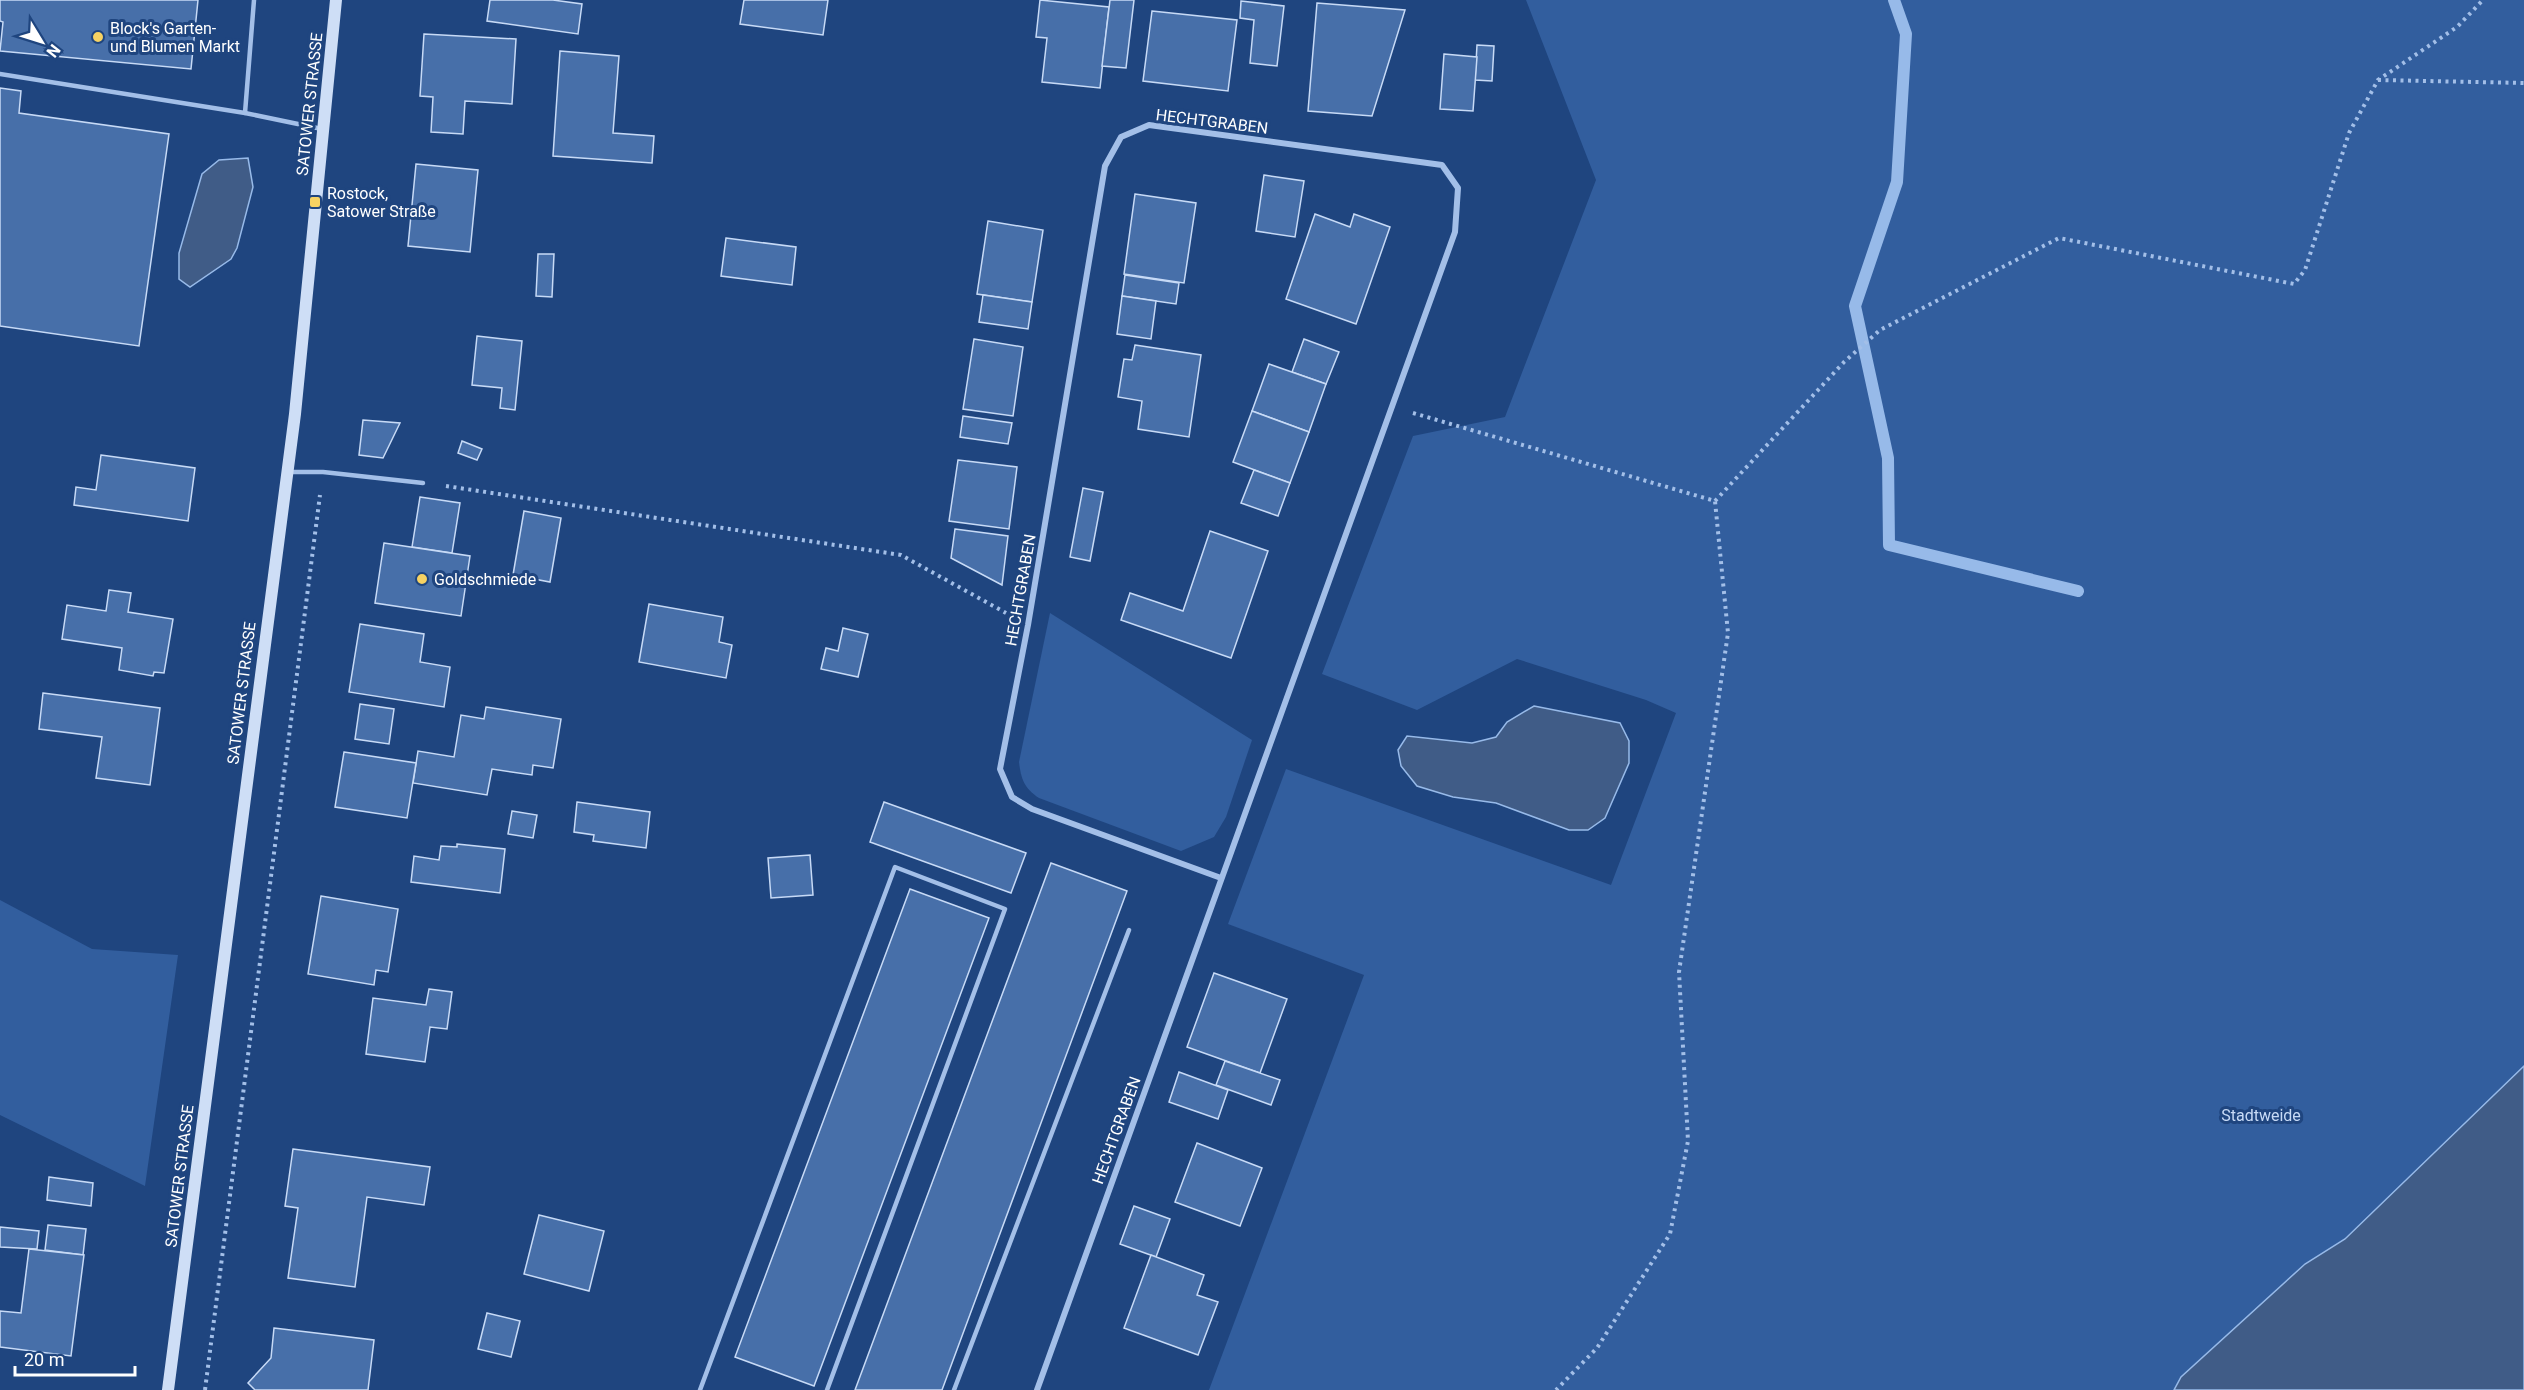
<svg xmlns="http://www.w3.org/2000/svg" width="2524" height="1390" viewBox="0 0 2524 1390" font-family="Roboto,sans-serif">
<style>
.green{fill:#325e9e}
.water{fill:#405c87;stroke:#97bae9;stroke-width:1.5}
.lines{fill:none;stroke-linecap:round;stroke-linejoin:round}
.stream{stroke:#97bae9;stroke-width:12}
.building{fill:#476fa9;stroke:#c7daf6;stroke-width:1.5}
.path{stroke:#a3bfe8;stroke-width:4;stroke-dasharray:3 4.5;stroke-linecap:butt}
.service{stroke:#a3bfe8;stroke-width:4.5}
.minor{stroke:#a3bfe8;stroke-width:6}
.secondary{stroke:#cedef6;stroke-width:12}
.poi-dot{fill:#f6d263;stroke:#1f457f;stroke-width:2}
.labels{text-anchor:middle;stroke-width:6;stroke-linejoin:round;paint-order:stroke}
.poi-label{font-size:16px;fill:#fff;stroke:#1f457f;text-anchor:start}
.street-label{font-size:16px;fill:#fff;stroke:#1f457f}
.park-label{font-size:16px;fill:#c7daf6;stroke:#1f457f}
</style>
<rect width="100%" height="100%" fill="#1f457f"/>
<g class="green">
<polygon points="1526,0 2524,0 2524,1390 1209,1390 1364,975 1228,924 1286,769 1611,885 1676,713 1646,700 1517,659 1417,710 1322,674 1413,436 1505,417 1596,180"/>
<path d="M1050,613L1252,740L1226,817L1214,837L1181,851L1039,798C1024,788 1021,779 1019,762Z"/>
<polygon points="0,900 92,949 178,955 145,1186 0,1115"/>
</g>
<g class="water">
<polygon points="248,158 253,187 237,248 231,259 190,287 179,279 179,253 202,174 219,160"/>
<polygon points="1534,706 1620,723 1629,741 1629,763 1605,818 1588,830 1569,830 1496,803 1453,797 1417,786 1401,766 1398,750 1407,736 1472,743 1496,737 1507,722"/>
<polygon points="2524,1066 2524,1390 2174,1390 2181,1377 2305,1264 2345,1239"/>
</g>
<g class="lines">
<polyline class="stream" points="1894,0 1906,34 1897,182 1855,306 1888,458 1889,545 2078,591"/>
</g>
<g class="building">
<polygon points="0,0 198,0 191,69 0,51 3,22 0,21"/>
<polygon points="490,0 553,0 582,4 578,34 487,21"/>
<polygon points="744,0 828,0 823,35 740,24"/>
<polygon points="1040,0 1109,7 1100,88 1042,82 1047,38 1036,37"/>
<polygon points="1110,0 1134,0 1126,68 1102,66"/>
<polygon points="1241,1 1284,6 1277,66 1250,63 1254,20 1240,18"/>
<polygon points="1317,3 1405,10 1372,116 1308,111"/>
<polygon points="1152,11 1237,20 1228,91 1143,81"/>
<polygon points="424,34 516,39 512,104 465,101 463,134 431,132 433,97 420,96"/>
<polygon points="1477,45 1494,46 1492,81 1475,80"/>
<polygon points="560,51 619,56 613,133 654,136 652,163 553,156"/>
<polygon points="1444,54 1477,57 1473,111 1440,109"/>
<polygon points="0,88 21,91 19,113 169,134 139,346 0,326"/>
<polygon points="416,164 478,170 470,252 408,246"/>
<polygon points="1264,175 1304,181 1295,237 1256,231"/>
<polygon points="1135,194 1196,203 1184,283 1124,274"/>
<polygon points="1315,214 1350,227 1354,214 1390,227 1356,324 1286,299"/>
<polygon points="988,221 1043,230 1032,302 977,294"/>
<polygon points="726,238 796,247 792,285 721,276"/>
<polygon points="538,254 554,254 552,297 536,296"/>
<polygon points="1125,275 1179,283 1176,304 1122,296"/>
<polygon points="983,295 1032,302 1028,329 979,322"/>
<polygon points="1122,296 1156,301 1151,339 1117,334"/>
<polygon points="477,336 522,341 515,410 500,408 502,388 472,385"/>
<polygon points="974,339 1023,347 1013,416 963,409"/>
<polygon points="1304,339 1339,352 1326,384 1292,372"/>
<polygon points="1135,345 1201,355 1189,437 1138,429 1142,401 1118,397 1124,359 1132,360"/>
<polygon points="1269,364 1326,384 1309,432 1252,411"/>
<polygon points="1252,411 1309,432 1290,483 1233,462"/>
<polygon points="963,416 1012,423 1008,444 960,437"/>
<polygon points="363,420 400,423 383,458 359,455"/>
<polygon points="462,441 482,449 477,460 458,453"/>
<polygon points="101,455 195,468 188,521 74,505 76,487 96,490"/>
<polygon points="958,460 1017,467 1009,529 949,521"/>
<polygon points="1254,470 1290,483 1278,516 1241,503"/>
<polygon points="1083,488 1103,492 1090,561 1070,557"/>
<polygon points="420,497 460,503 452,553 412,547"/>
<polygon points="524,511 561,518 550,582 513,575"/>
<polygon points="955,529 1008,536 1002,585 951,558"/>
<polygon points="1210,531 1268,551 1231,658 1121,620 1130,593 1183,611"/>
<polygon points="384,543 470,556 461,616 375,603"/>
<polygon points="109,590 131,593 128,612 173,619 164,673 154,672 153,676 119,670 122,648 62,639 67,605 106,611"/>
<polygon points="649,604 723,617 719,642 732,645 726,678 639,662"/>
<polygon points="360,624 424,634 420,662 450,667 444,707 349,692"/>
<polygon points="843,628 868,634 858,677 821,669 826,648 838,651"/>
<polygon points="43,693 160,708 150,785 96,778 102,737 39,729"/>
<polygon points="360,704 394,709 389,744 355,739"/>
<polygon points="486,707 561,719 553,768 533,765 532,775 492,769 487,795 413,783 418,751 454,757 461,715 484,719"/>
<polygon points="344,752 416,763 407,818 335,807"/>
<polygon points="577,802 650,812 646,848 593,841 594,835 574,832"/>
<polygon points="884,802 1026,853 1011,893 870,842"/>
<polygon points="512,811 537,815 533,838 508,834"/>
<polygon points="457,844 505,849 500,893 411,882 414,856 439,860 441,846 457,847"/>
<polygon points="810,855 813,895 771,898 768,858"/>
<polygon points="1051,863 1127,891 942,1390 855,1390"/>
<polygon points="910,889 989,918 814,1386 735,1357"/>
<polygon points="321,896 398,909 388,972 376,970 374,985 308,974"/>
<polygon points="1214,973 1287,999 1260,1073 1187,1047"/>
<polygon points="429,989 452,992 447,1029 430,1027 425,1062 366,1054 373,998 426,1005"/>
<polygon points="1225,1061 1280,1080 1271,1105 1216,1085"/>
<polygon points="1179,1072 1228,1090 1218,1119 1169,1102"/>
<polygon points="1197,1143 1262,1168 1240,1226 1175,1202"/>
<polygon points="293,1149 430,1167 424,1205 367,1197 355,1287 288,1278 298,1208 285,1206"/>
<polygon points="49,1177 93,1183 91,1206 47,1200"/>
<polygon points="1134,1206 1170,1219 1156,1257 1120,1244"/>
<polygon points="539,1215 604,1231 589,1291 524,1274"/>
<polygon points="48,1225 86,1229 83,1255 45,1250"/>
<polygon points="0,1227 39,1231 37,1249 0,1247"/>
<polygon points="29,1249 84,1255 71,1356 0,1347 0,1311 21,1313"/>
<polygon points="1151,1255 1204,1275 1197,1295 1218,1302 1198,1355 1124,1328"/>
<polygon points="487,1313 520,1321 511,1357 478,1349"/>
<polygon points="274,1328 374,1340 368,1390 255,1390 248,1383 271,1358"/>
</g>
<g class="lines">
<g class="path">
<polyline points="2378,80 2524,83"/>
<polyline points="1413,413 1715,501 1728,633 1679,972 1688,1141 1670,1234 1597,1348 1556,1390"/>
<polyline points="446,486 901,555 1006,613"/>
<polyline points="1715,501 1844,362 1880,330 2059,238 2294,284 2305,270 2349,133 2378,80 2457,27 2483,0"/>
<polyline points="205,1390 320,495"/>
</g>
<g class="service">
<polyline points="0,74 245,113 322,129"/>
<polyline points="245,113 254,0"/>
<polyline points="289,472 323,472 423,483"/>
<polyline points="700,1390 895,867 1005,909 827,1390"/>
<polyline points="954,1390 1129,930"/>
</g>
<polyline class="minor" points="1037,1390 1455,232 1458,188 1442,165 1149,125 1121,137 1105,166 1028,625 1000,769 1012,797 1032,809 1221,878"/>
<polyline class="secondary" points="168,1390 295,414 336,0"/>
</g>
<g class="poi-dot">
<circle cx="98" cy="37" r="6"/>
<rect x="309" y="196" width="12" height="12" rx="3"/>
<circle cx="422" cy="579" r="6"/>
</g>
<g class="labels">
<g class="poi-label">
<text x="110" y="34">Block's Garten-<tspan x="110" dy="18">und Blumen Markt</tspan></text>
<text x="327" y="199">Rostock,<tspan x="327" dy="18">Satower Straße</tspan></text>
<text x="434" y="585">Goldschmiede</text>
</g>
<g class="street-label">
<text transform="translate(309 104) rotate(-84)" y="6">SATOWER STRASSE</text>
<text transform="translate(1212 121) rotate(7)" y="6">HECHTGRABEN</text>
<text transform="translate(1020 590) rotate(-80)" y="6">HECHTGRABEN</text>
<text transform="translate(241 693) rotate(-83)" y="6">SATOWER STRASSE</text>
<text transform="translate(1116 1130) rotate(-70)" y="6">HECHTGRABEN</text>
<text transform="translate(179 1176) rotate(-83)" y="6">SATOWER STRASSE</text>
</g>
<g class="park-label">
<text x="2261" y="1121">Stadtweide</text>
</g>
</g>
<g transform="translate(42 42) rotate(128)" stroke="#1f457f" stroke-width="4.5" paint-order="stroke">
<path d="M0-4.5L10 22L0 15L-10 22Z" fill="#ffffff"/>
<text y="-9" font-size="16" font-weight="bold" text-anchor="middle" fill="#ffffff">N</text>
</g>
<path d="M15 1366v9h120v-9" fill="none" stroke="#ffffff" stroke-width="3"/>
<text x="24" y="1366" font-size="18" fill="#ffffff" stroke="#1f457f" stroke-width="4.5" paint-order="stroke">20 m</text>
</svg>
